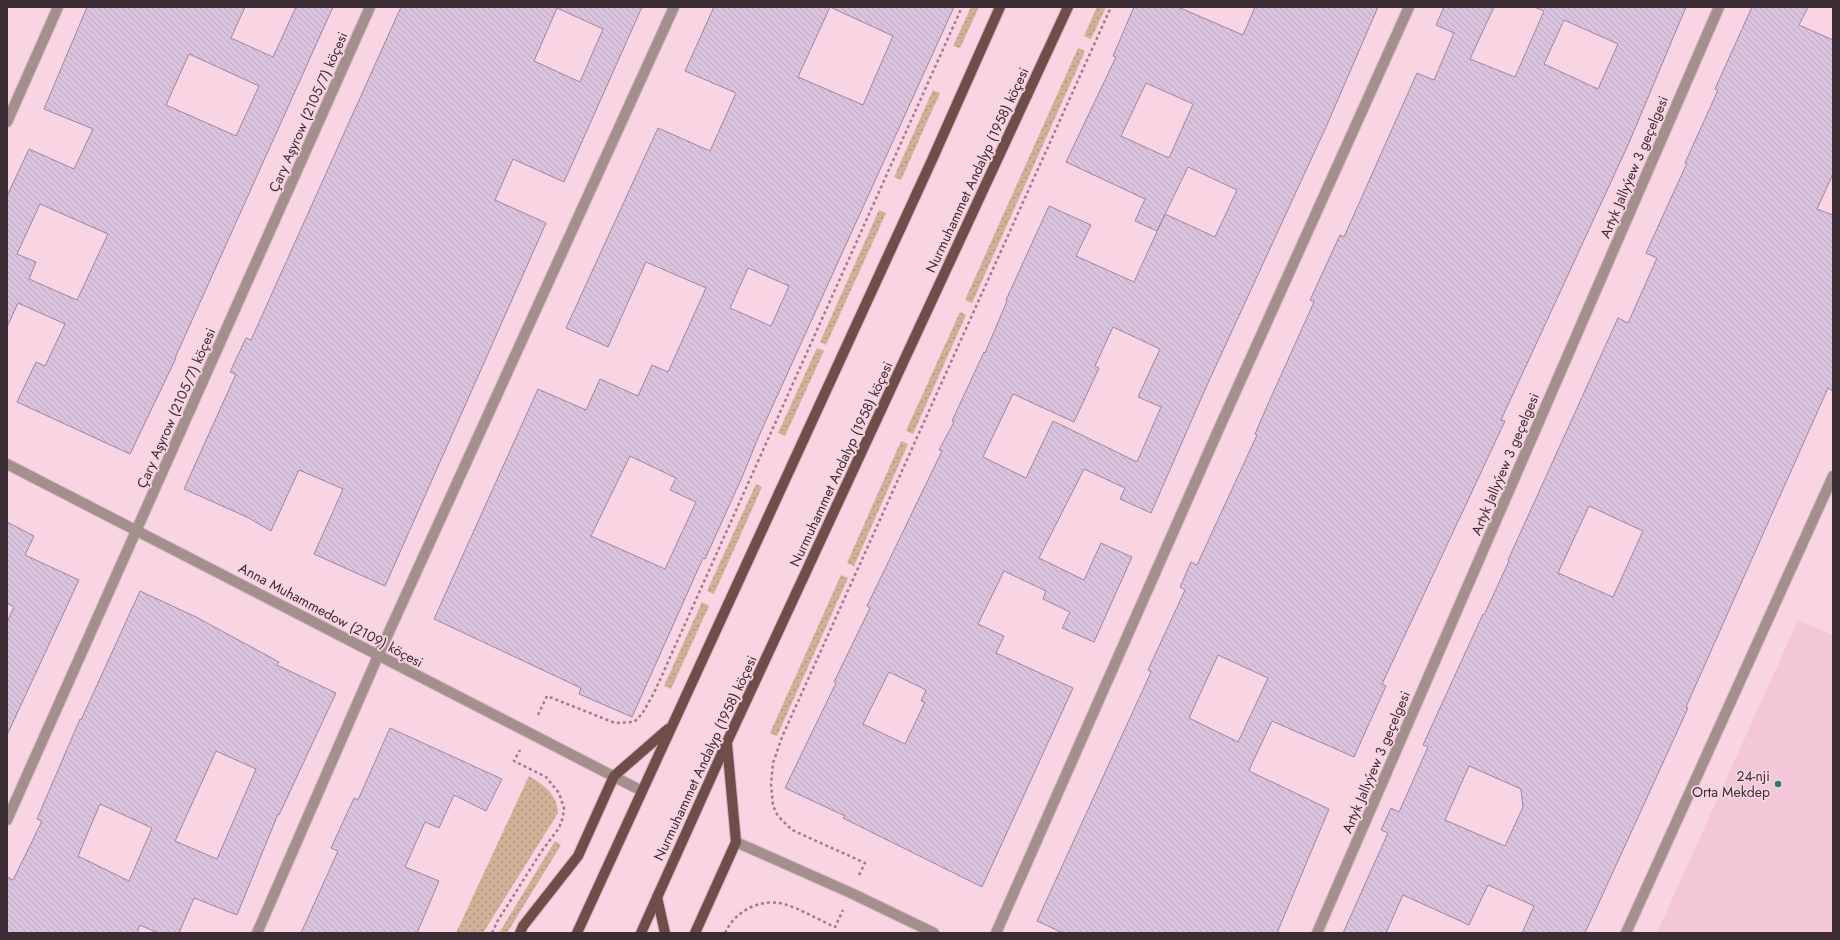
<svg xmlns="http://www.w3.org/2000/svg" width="1840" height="940" viewBox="0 0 1840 940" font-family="Jost,sans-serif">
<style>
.built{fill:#f3c7d8}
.grass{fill:url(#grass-dots)}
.building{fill:url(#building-back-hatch);stroke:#9c87a1;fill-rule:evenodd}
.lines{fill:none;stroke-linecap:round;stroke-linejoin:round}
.street-casing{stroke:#d3b3bf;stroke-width:12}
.primary-casing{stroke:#d3b3bf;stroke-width:12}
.path{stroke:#99808a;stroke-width:2.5;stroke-dasharray:3 3;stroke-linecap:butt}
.street{stroke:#a3908d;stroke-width:10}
.primary{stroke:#6f4e4a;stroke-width:10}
.poi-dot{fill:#32786f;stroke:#f9d4e2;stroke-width:1.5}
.labels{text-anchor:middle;stroke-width:3.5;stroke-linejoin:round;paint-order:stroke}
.street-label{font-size:14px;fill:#3b2d33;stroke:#f9d4e2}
.poi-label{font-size:14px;fill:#3b2d33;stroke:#f9d4e2;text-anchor:end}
</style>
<defs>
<pattern id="grass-dots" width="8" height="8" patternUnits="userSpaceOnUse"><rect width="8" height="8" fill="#d0b096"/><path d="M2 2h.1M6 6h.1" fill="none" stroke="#aa907b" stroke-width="1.8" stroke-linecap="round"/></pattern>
<pattern id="building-back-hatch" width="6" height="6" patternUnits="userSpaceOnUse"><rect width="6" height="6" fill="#d9c3de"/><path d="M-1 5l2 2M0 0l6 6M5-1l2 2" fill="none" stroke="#bba8bf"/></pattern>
</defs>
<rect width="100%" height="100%" fill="#f9d4e2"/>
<polygon class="built" points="1798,620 1833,635 1833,933 1657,933"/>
<g class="grass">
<polygon points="971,7 979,7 960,48 953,46"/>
<polygon points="1097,7 1106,7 1091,39 1084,36"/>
<polygon points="1078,48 1085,51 972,303 965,300"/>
<polygon points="933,90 940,93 901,180 894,177"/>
<polygon points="879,210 886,213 826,345 820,342"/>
<polygon points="960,312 966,315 913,434 906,431"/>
<polygon points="817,348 824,351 785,436 778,433"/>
<polygon points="901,441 908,444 854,566 847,563"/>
<polygon points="756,484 762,487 714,594 707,591"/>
<polygon points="841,575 848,578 777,736 770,733"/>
<polygon points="702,602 709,606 671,689 664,686"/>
<path d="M529,776C544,785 557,794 558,813L483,933H456Z"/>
<polygon points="555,841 561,845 507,933 499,933"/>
</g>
<g class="building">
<path d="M87,7H245L231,38L273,57L296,7H333L175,358H176L130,454L17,402L36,362L45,366L65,324L18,303L7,327V196L29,149L74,169L93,129L44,109ZM189,54L259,86L236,136L166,105ZM40,204L108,234L77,300L29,279L36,262L17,254Z"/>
<path d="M401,7H642L564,182L513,159L495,200L546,223L385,586L314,554L343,489L299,470L271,531L247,517L184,489L236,374L230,372L246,338L251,340ZM557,8L603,29L580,82L534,61Z"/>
<path d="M714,7H954L758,438L743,475L705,559L703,558L632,717L579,694L581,688L434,619L538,389L586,410L600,379L638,396L652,365L668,372L706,288L646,262L608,347L566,328L658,128L710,151L736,93L685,71ZM830,7L893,36L863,105L798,77ZM748,268L789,286L771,326L730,308ZM630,456L676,478L670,490L696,502L665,569L591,536Z"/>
<path d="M1134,7H1178L1243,35L1255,7H1378L1326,127L1208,383L1151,513L1120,499L1125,488L1084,469L1039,558L1084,580L1101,543L1132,557L1094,642L1062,628L1070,612L1043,599L1046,591L1004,571L978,624L1004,636L996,653L1073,688L982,887L843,818L845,816L785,788L836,683L834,682L870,608L867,606L942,451L939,450L954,422L952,421L984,352L985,353L1007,301L1006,300L1049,206L1091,225L1076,256L1134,282L1165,214L1215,237L1237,190L1188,167L1157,231L1135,221L1145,199L1066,162L1116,57L1113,56ZM1146,83L1193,104L1169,158L1121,136ZM1113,327L1160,349L1138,397L1161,407L1137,462L1053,421L1026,478L983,457L1013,394L1074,422L1099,368L1095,366ZM889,672L926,690L921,701L925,702L905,744L863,724Z"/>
<path d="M1444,7H1494L1470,59L1515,77L1544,11L1534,7H1686L1628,145L1501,420L1505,421L1382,684L1386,686L1354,757L1272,721L1249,770L1251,772L1329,809L1277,933H1063L1037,921L1151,672L1148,670L1185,590L1180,587L1191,562L1197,565L1257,435L1255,434L1268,404L1314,302L1310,300L1340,235L1344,237L1417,73L1434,80L1454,33L1436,25ZM1564,20L1618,44L1598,89L1544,64ZM1218,655L1268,678L1238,742L1189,718Z"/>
<path d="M1752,7H1808L1799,25L1833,40V174L1817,209L1833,215V391L1828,388L1686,707L1688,708L1585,933H1522L1534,906L1488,885L1469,925L1403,895L1386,933H1343L1388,833L1381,830L1391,808L1399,812L1428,747L1423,745L1483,614L1484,615L1509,561L1508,560L1618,318L1628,323L1657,258L1646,253L1687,163H1685L1718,90L1715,89ZM1589,506L1643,531L1613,597L1558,573ZM1469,766L1521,789L1523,807L1505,846L1445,820Z"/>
<polygon points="7,522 34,536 25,555 79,580 7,735 7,622 14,607 7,603"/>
<path d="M140,591L196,617L279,662L277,665L336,693L279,815L278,814L237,915L194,898L179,933H158L140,925L137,933H7V877L13,880L42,821L37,819L80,719L81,720ZM216,751L256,769L217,859L175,841ZM100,804L152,828L129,881L78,856Z"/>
<polygon points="390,728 502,779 486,811 454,795 439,828 425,822 405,867 439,881 417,933 301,933 338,851 331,848 354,798 358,800"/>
</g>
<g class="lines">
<defs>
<g id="street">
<polyline points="7,122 58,7"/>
<polyline points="7,464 642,791"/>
<polyline points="7,820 370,7"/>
<polyline points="736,842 851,893 934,933"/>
<polyline points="257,933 378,656 674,7"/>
<polyline points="996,933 1217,433 1409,7"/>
<polyline points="1317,933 1719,7"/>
<polyline points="1626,933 1833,476"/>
</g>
<g id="primary">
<polyline points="657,897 665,933"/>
<polyline points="520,933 523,926 578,856 614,776 668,729"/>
<polyline points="577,933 932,160 1000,7"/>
<polyline points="641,933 727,742 1068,7"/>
<polyline points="695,933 736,842 727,744"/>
</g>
</defs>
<use href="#street" class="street-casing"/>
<use href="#primary" class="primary-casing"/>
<g class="path">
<polyline points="538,715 547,696 615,723 634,722 642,714 654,693 962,7"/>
<polyline points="859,875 865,863 792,830 778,816 773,806 771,784 773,763 782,737 1111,7"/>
<polyline points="492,933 497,922 541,852 559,828 563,817 564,808 559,793 546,777 514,761 520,750"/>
<path d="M725,933C735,911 760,898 784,904C801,909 819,920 835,927L843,910"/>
</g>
<use href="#street" class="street"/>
<use href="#primary" class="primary"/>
</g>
<circle class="poi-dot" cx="1778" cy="784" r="4"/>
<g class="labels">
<g class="street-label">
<text transform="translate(308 112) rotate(-66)" y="5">Çary Aşyrow (2105/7) köçesi</text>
<text transform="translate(1634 167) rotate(-67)" y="5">Artyk Jallyýew 3 geçelgesi</text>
<text transform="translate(977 170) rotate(-65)" y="5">Nurmuhammet Andalyp (1958) köçesi</text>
<text transform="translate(176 408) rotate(-66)" y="5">Çary Aşyrow (2105/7) köçesi</text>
<text transform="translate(841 464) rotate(-65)" y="5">Nurmuhammet Andalyp (1958) köçesi</text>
<text transform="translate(1505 464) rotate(-67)" y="5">Artyk Jallyýew 3 geçelgesi</text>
<text transform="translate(331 615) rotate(28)" y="5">Anna Muhammedow (2109) köçesi</text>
<text transform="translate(705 758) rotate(-65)" y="5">Nurmuhammet Andalyp (1958) köçesi</text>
<text transform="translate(1376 762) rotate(-67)" y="5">Artyk Jallyýew 3 geçelgesi</text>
</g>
<g class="poi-label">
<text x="1770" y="781">24-nji<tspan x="1770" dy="16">Orta Mekdep</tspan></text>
</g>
</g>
<rect width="1840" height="940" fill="none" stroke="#3b2d33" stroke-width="16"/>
</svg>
